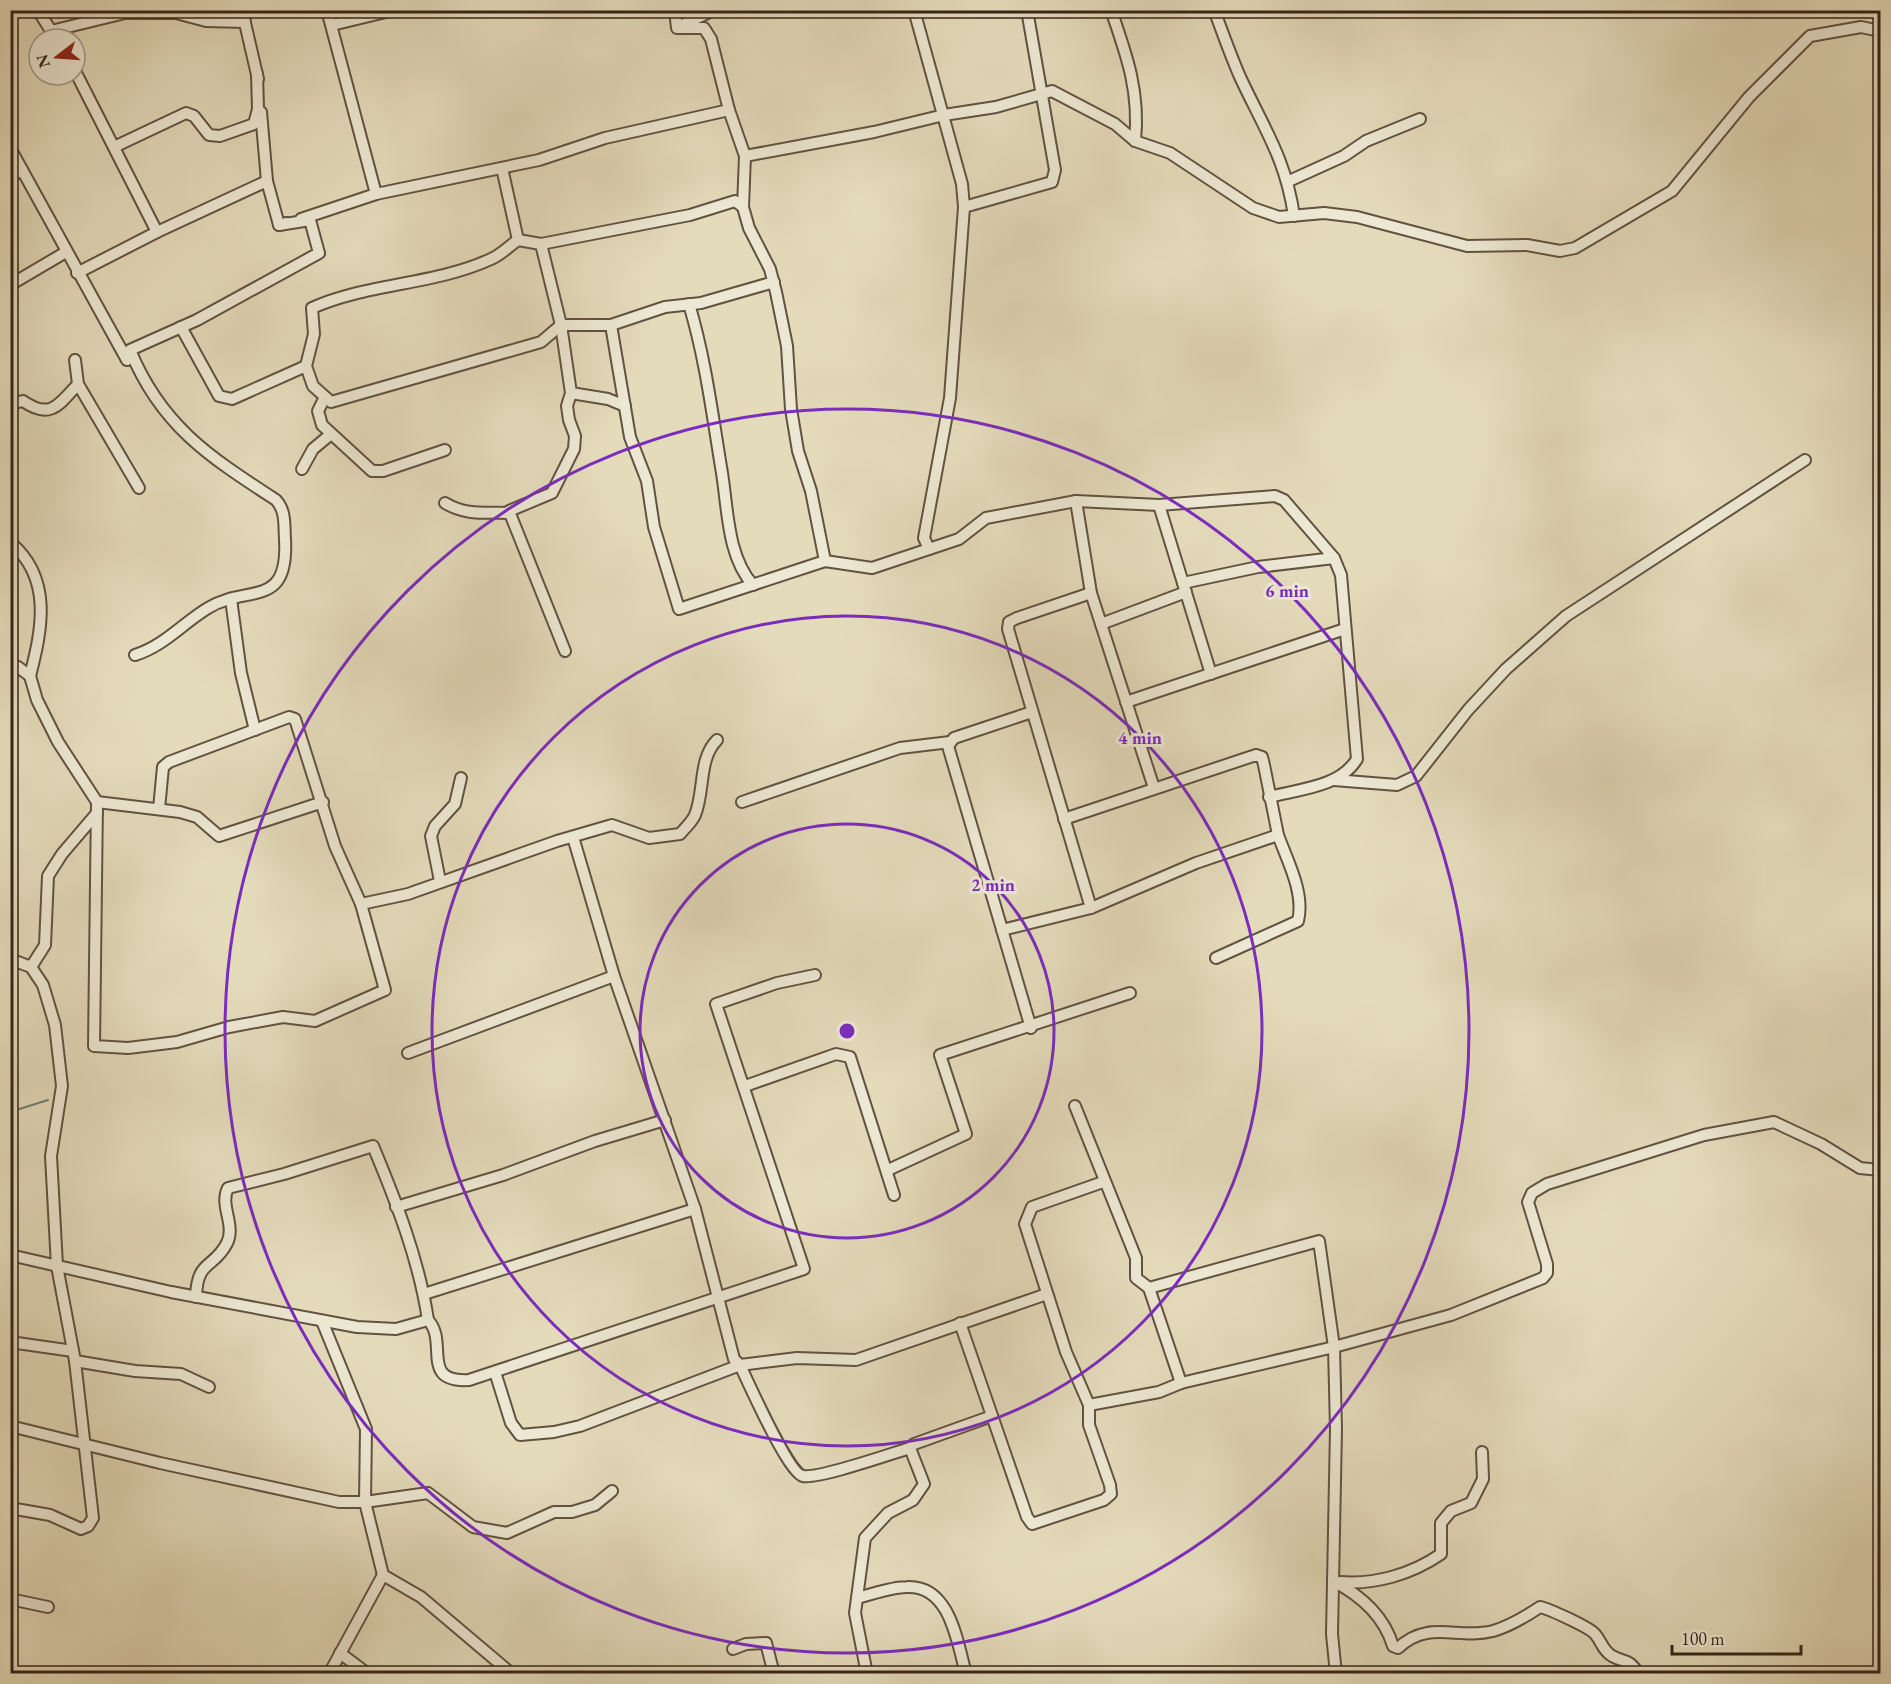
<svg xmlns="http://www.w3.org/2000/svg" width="1891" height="1684" viewBox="0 0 1891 1684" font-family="'EB Garamond',serif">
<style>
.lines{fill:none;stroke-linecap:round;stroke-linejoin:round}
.stream{stroke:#707f71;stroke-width:2}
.minor-casing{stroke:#625242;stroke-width:14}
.minor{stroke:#ede8d3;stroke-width:10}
.ring{fill:none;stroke:#7b2cbf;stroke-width:3}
.centre{fill:#7b2cbf;stroke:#ede8d3;stroke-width:3}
.ring-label{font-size:18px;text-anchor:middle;font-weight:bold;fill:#7b2cbf;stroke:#ede8d3;stroke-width:6;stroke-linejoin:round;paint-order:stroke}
</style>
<rect width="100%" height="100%" fill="#e4dbbb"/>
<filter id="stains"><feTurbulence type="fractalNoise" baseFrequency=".00333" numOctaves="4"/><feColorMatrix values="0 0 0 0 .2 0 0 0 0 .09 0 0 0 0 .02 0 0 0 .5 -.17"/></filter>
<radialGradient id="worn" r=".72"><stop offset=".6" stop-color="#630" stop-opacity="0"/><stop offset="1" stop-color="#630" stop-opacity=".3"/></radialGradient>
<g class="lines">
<polyline class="stream" points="10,1112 48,1100"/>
<defs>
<g id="minor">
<polyline points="38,10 56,39"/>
<polyline points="242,10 258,79"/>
<polyline points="675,10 677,28 704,28 711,39 729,110 745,156 743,207 749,228 770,269 776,292 787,346 791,409 798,451 811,491 825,561"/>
<path d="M914,10L962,184L964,207L950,398L924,538L929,549L959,539L986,518L1076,501L1159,505L1275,496L1284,500L1334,558L1341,575L1357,759C1340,787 1300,789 1269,797"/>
<path d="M1111,10C1127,56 1140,92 1135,141"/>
<path d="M1214,10C1223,33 1231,57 1241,79C1264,128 1286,160 1294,216"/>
<polyline points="332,25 394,10"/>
<polyline points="680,26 714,10"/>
<polyline points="51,31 125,13 176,13 206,21 245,22"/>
<polyline points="75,71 157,232 267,181 279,225 286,223"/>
<polyline points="261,112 267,181"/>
<polyline points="114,147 186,113 194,116 209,135 220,136 254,124 258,109 257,74"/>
<polyline points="10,148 127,360"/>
<polyline points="745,156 874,132 944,115 996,107 1052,91 1115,124 1135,141 1170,153 1253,208 1279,217 1324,213 1357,217 1467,246 1527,245 1560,251 1575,248 1672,191 1749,97 1810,36 1861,27 1880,31"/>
<path d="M502,168L518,240C509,246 501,255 491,259C435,285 368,283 312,308L314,334L306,366L313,386L331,402L541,342L561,325H611L665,307L701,303L774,282"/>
<polyline points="10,177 22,170"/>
<polyline points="1289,181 1344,156 1366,141 1420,119"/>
<polyline points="376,194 539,160 605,138 729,110"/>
<polyline points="964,207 1052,182 1055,170 1027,10"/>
<polyline points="301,219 376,194 327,10"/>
<polyline points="518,240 541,244 690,215 735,201 743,207"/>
<polyline points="541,244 561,325 571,393 567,406 569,420 575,436 574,449 552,493 509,511 565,651"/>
<polyline points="77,273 157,232"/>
<polyline points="10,285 66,252"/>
<path d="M689,304C705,357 712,412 721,467C728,505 726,555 753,585"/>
<polyline points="611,325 630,437 647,481 654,527 679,609 825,561 872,568 929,549"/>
<polyline points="181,327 219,396 232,399 306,366"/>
<polyline points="75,360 78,384 139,488"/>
<polyline points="571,393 608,399 625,406"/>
<polyline points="325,397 318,411 322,425 372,471 383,471 445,450"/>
<path d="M10,404L23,401C50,420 59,405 78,384"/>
<polyline points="302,469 313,449 331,434"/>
<polyline points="1076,501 1091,593 1154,788"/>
<path d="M445,503C467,516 485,512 510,513"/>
<polyline points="1159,505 1211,674"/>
<path d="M10,542C53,578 42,629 30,676"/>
<polyline points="1183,583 1258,567 1334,558"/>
<polyline points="1091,593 1017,618 1009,622 1008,629 1091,908"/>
<polyline points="231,599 241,673 255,730"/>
<polyline points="1101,624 1186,592"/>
<path d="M135,655C164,646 183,623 208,608C247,584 289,610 285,539C284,524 286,511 276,500C210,457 161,426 130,350L197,320L319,253L310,220L279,225"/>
<polyline points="10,666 18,667 30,676 37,700 58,742 97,802 94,1046 128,1048 177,1042 229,1027 283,1017 315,1021 385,990 361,904 335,846 295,719 289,717 169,762 163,767 159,809"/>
<polyline points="1126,702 1345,629"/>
<polyline points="1334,780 1397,785 1416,776 1468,710 1506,669 1566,616 1805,460"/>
<polyline points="97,802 180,812 197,817 219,836 323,802"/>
<polyline points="742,802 900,748 950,742"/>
<polyline points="573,837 614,976 695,1209 734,1359 740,1365 797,1358 856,1360 1047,1294"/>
<polyline points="440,881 431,836 435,826 455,804 461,778"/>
<path d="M361,904L408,894L557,841L612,825L649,838L680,834C685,828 692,822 695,815C705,791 698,759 717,740"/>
<polyline points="1002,930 1091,908 1196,863 1278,835 1264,765 1262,757 1256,755 1064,819"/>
<path d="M1216,958L1298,921C1305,893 1287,860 1278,835"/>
<polyline points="10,959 31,967 43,985 55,1025 62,1086 51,1156 57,1266 75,1361 93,1518 88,1526 81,1529 50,1515 10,1508"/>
<polyline points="31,967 45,945 48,876 62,854 97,813"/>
<polyline points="1031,1028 948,746 954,738 1032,712"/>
<polyline points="408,1053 614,976"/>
<polyline points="745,1086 836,1054 850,1057 894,1195"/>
<polyline points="1075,1106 1136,1258 1136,1278 1149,1288 1181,1383"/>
<polyline points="888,1170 966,1134 940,1055 1130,993"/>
<polyline points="396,1207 503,1175 595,1141 665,1120"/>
<path d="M10,1255L171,1292L357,1327L396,1329L428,1320C449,1342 419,1383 469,1380L804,1269L716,1004L777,983L815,975"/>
<polyline points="1149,1288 1319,1241 1334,1347 1336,1429 1332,1634 1336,1674"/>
<polyline points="424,1294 695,1209"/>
<path d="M196,1297C197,1259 214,1269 227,1243C236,1225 219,1205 228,1188L284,1174L373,1146C396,1201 419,1260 428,1320"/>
<polyline points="322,1321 366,1429 365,1502 383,1575 421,1597 512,1674"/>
<polyline points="960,1323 1027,1517 1032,1524 1104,1500 1111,1494 1110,1485 1089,1425 1089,1405 1066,1352 1025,1224 1032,1207 1103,1182"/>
<polyline points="10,1342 73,1351"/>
<polyline points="75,1361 135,1371 181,1374 209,1387"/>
<path d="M495,1372L511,1423L520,1435L554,1432L580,1426L740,1365C748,1382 789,1474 803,1476C819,1479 890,1454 910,1448L914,1444L992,1416"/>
<polyline points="1089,1405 1159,1392 1181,1383 1334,1347 1451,1315 1543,1278 1547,1273 1547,1264 1528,1202 1532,1193 1547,1184 1704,1135 1774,1122 1821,1144 1860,1168 1880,1170"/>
<polyline points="10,1426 160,1463 339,1502 365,1502 428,1493 473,1527 507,1533 554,1512 572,1512 595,1505 612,1491"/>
<path d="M1333,1581C1360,1595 1384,1616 1393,1646L1398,1648C1429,1619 1457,1640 1493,1631C1510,1626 1525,1617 1540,1607C1549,1609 1589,1627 1595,1634C1602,1642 1602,1650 1612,1656C1627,1664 1627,1657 1639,1674"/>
<path d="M1340,1582C1375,1585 1412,1574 1441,1554V1523L1451,1511L1471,1503L1483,1479L1482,1452"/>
<path d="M857,1598C873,1594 891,1587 907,1587C950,1585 957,1641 966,1674"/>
<polyline points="10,1599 48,1607"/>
<polyline points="733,1649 746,1644 766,1643 774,1674"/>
<polyline points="340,1653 368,1674"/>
<polyline points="329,1674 383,1575"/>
<polyline points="867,1674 855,1613 865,1538 888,1513 913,1500 924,1484 910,1448"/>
</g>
</defs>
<use href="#minor" class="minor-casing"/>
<use href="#minor" class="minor"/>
</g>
<g class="ring">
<circle cx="847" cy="1031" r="207"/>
<circle cx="847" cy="1031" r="415"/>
<circle cx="847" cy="1031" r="622"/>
</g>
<circle cx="847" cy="1031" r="9" class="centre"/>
<g class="ring-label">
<text x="1287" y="597">6 min</text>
<text x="1140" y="744">4 min</text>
<text x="993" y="891">2 min</text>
</g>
<rect width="1891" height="1684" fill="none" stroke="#e4dbbb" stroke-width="36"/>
<rect x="12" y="12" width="1867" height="1660" fill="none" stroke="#36241a" stroke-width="3"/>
<rect x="18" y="18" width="1855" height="1648" fill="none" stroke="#36241a" stroke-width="1.5"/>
<g transform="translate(57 57) rotate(253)"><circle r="28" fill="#ede8d3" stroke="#a49a89" stroke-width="1.5"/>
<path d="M0-4.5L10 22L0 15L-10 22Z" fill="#8f2418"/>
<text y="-9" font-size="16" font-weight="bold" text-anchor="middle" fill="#36241a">N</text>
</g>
<path d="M1672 1645v9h129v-9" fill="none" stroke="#36241a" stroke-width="3"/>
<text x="1681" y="1645" font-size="18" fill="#36241a" stroke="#ede8d3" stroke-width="4.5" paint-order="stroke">100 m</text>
<rect width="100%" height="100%" filter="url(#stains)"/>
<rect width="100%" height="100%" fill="url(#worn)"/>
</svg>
